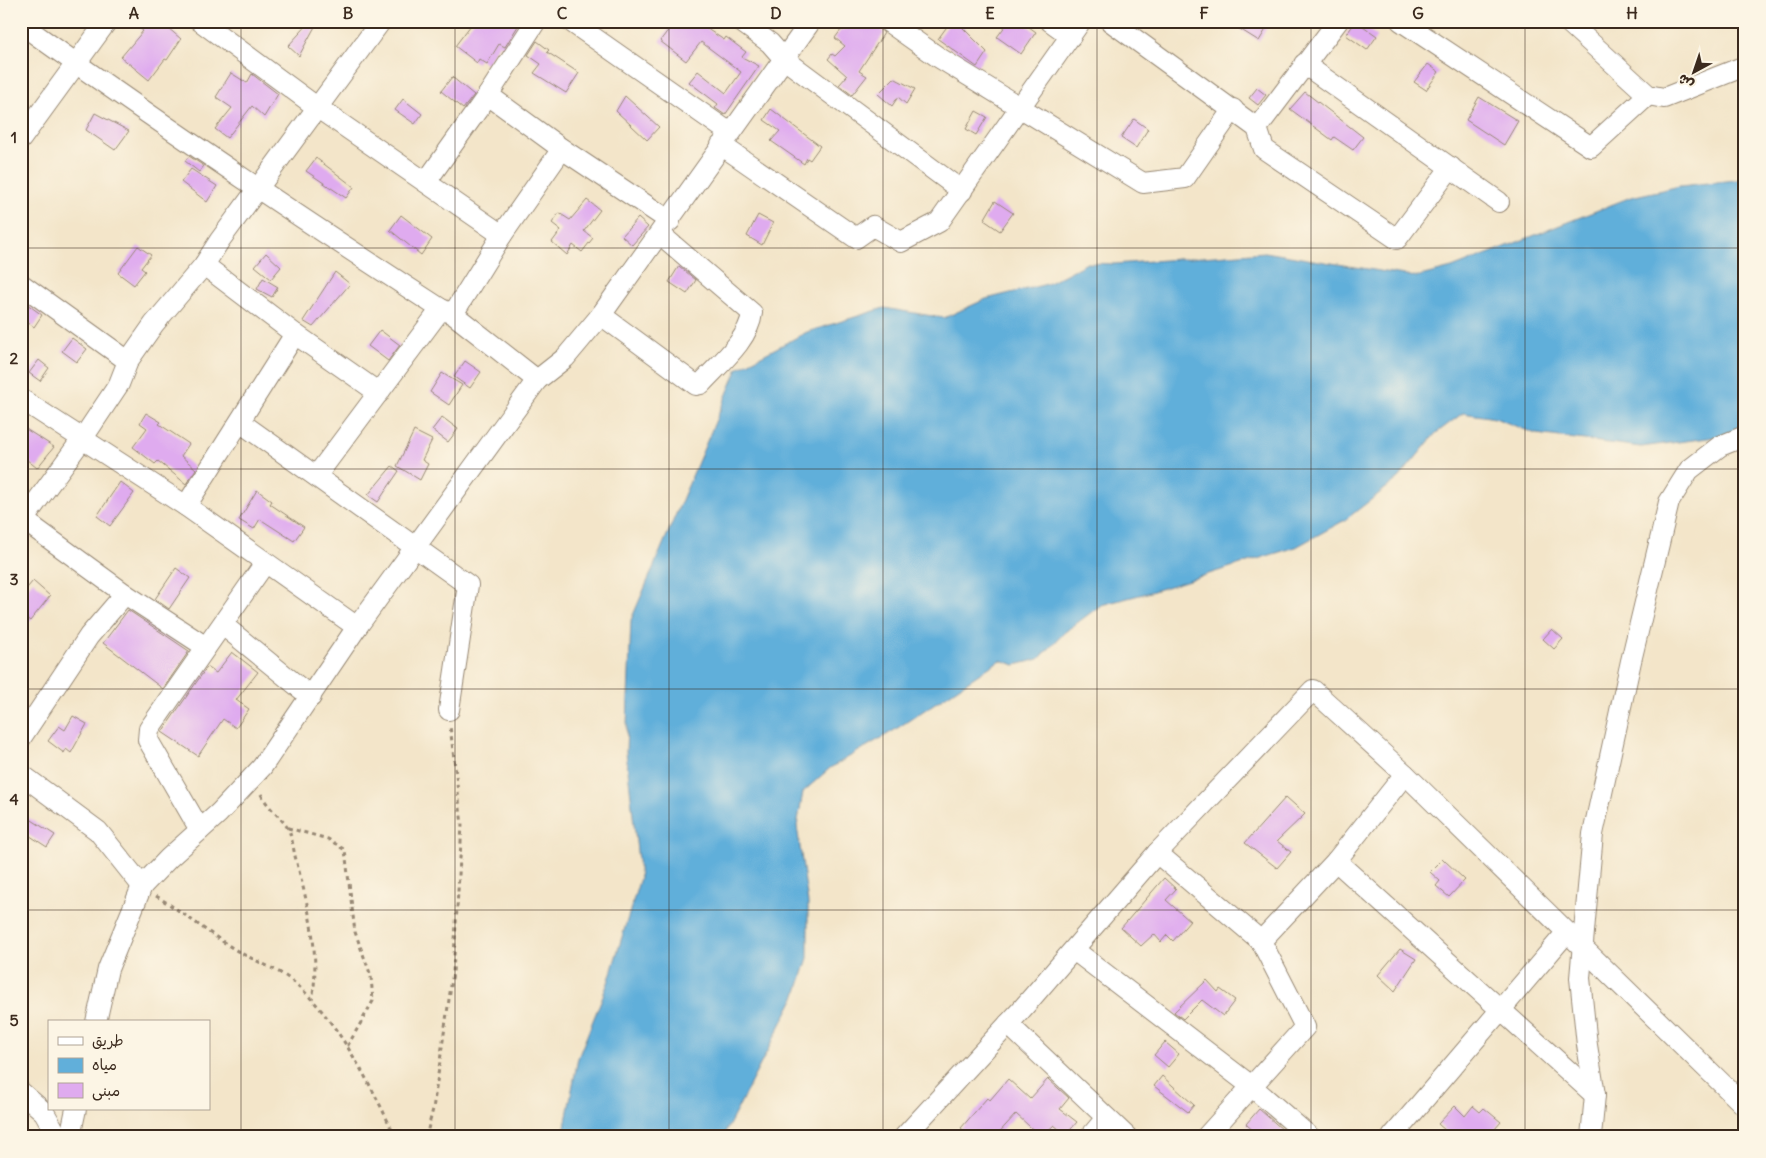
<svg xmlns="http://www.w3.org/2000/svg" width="1766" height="1158" viewBox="0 0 1766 1158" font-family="Delius,'Playpen Sans Arabic',sans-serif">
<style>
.water{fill:#61afda;stroke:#4e6c7c}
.building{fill:#dfabef}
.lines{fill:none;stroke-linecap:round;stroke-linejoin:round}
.minor-casing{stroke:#978874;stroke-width:22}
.path{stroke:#978874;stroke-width:3;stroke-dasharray:4 4;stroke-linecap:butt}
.minor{stroke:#fff;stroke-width:20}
.grid{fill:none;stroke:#3b2a1e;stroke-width:1;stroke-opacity:0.55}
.neatline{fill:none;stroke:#3b2a1e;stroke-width:2}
.grid-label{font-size:16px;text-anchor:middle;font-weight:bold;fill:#3b2a1e}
</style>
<rect width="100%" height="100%" fill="#fcf5e5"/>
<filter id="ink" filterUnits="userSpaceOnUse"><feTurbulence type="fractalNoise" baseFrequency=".02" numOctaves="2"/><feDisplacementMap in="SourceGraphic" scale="10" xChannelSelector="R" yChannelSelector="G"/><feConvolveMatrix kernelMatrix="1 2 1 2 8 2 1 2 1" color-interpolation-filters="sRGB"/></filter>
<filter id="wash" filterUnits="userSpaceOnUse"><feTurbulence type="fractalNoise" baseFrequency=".0096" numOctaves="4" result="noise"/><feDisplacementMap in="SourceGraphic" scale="20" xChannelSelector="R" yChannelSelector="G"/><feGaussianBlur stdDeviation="1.12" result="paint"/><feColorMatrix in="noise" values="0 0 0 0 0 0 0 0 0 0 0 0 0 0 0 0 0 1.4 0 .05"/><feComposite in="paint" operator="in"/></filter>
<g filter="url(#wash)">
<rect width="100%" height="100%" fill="#f3e5c9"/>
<polygon class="water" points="1745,179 1745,433 1641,447 1536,434 1495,418 1463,413 1435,434 1399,478 1345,520 1296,547 1147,593 1101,605 1065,632 1039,659 1015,665 1000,660 893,731 830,768 803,792 797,826 808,903 808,958 796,995 723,1137 563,1137 578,1058 608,983 640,878 626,752 631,620 738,368 807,332 884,308 944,318 986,299 1047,284 1087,263 1115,264 1265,252 1416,277 1452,268 1631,197 1680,186"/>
<g id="blocks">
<g class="building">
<polygon points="131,21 160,21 181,39 167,60 165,59 149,80 121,57 143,31"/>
<polygon points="311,21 318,21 299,56 288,46"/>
<polygon points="474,21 512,21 518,26 505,47 499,44 487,64 479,59 477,63 455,46"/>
<polygon points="675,21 695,21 724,40 726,37 746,52 742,57 759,66 725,115 715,108 718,104 689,82 698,71 726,93 741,72 701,42 686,61 660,41"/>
<polygon points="951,21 968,21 963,28 987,52 977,67 938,39"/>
<polygon points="1009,21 1021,21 1036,32 1021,54 997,37"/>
<polygon points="1227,21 1271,21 1259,41"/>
<polygon points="1356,21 1377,36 1367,50 1346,35"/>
<polygon points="868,25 877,27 884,33 859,71 867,76 852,95 839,85 847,76 828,59 832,54 835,56 845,46 835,38 841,30"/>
<polygon points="537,41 549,50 547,52 579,73 566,93 534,73 541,64 528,55"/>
<polygon points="1428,64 1439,72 1426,90 1414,82"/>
<polygon points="231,73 247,83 252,74 278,94 264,117 252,106 227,138 215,129 232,108 216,97"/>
<polygon points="452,77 474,95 463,109 441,91"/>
<polygon points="894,78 915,89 906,104 898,97 892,106 878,94"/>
<polygon points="1257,88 1266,95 1258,105 1249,98"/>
<polygon points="1305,92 1363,137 1353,150 1334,137 1332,140 1290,109"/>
<polygon points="625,96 659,127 647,140 616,111"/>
<polygon points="1479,97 1518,121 1504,145 1466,120"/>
<polygon points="403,99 422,114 415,124 395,110"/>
<polygon points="771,109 820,146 810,160 807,158 804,164 771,141 780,131 764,120"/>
<polygon points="976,111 987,117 976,135 966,129"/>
<polygon points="95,113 129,131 115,150 86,130"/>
<polygon points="1134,119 1148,129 1136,148 1121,138"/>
<polygon points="189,156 204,166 199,172 185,161"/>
<polygon points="316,158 354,187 346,198 306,171"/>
<polygon points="191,169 217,186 207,202 181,182"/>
<polygon points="587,200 600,210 584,231 593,238 582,252 573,245 567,255 552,242 561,230 552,223 559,213 570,220"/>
<polygon points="995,201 1013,213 1000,231 984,220"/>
<polygon points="401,215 432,239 421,255 390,230"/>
<polygon points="758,215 773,223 762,245 747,236"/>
<polygon points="638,218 648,227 632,245 622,236"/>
<polygon points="138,246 151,255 141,268 145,271 134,285 118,273"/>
<polygon points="266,253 281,267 271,279 255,266"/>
<polygon points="679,266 696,280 687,294 669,282"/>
<polygon points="335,272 350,284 313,327 303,321"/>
<polygon points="263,278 278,287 272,297 257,289"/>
<polygon points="27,304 42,315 34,327 21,318 21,312"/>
<polygon points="380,330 400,345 388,361 368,346"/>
<polygon points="72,338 87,349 77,362 62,351"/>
<polygon points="39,360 49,368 40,381 29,373"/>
<polygon points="465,361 481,372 470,388 454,377"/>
<polygon points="442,373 462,385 449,405 430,392"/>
<polygon points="146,413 161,422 159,424 189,444 181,456 196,469 186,484 158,461 155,464 133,447 147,428 140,423"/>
<polygon points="442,417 458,429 448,442 432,430"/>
<polygon points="21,426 54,447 37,468 21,455"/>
<polygon points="414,431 432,440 422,460 428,464 420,480 397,466"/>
<polygon points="392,466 399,471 378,502 368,495"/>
<polygon points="120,482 134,493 110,526 97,516"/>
<polygon points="257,490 272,501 270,504 304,527 294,541 260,519 254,529 239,520"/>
<polygon points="176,568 190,578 169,609 155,599"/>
<polygon points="33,581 50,596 30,621 21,614 21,595"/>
<polygon points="128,610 189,651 163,689 103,643"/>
<polygon points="1552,629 1563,639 1554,649 1543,639"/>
<polygon points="232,652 258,672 236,700 249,709 236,728 223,719 198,756 162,732 207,667 216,673"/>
<polygon points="73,716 87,724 71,753 66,749 64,753 48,741 59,726 65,730"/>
<polygon points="1286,797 1305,814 1277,841 1291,852 1277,868 1245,843"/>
<polygon points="21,813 55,835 47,847 21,830"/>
<polygon points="1443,859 1465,880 1449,897 1436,886 1440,881 1430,872"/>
<polygon points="1164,878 1176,889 1166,900 1190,921 1173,941 1167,935 1161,942 1154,934 1141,946 1121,928"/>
<polygon points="1400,949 1416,959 1395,991 1378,975"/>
<polygon points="1207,980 1218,992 1220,989 1235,1000 1223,1016 1202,1000 1183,1019 1174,1012"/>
<polygon points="1165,1042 1179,1054 1168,1067 1154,1055"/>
<polygon points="1162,1076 1194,1105 1188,1112 1154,1086"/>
<polygon points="1008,1079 1030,1099 1048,1079 1069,1098 1060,1109 1077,1122 1066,1135 1054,1125 1041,1137 1016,1114 995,1137 971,1137 961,1128 987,1098 990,1100"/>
<polygon points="1455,1106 1465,1116 1473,1106 1480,1112 1484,1108 1501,1122 1488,1137 1440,1137 1446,1131 1438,1124"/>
<polygon points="1259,1109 1291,1137 1260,1137 1246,1124"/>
</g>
</g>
</g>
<g filter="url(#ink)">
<use href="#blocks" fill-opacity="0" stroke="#978874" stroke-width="1"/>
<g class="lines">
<defs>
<g id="minor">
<polyline points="200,21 318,108 502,235"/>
<polyline points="570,21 730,133"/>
<polyline points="740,21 770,43 784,59 962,191"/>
<polyline points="887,21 938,57 1143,183 1185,178 1233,109"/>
<polyline points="1050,21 1071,36"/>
<polyline points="1110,21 1257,128 1264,149 1397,239 1451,167"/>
<polyline points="1401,21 1591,147 1648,95"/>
<polyline points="1567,21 1648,95 1664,98 1745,66"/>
<path d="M21,24C158,123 299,217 441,309L453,314L537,380"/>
<polyline points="1304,64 1499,202"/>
<polyline points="488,95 562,149 670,221"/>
<polyline points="1257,128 1338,21"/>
<polyline points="21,139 107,21"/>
<polyline points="721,145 856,238 873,226 901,242 939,222 1081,21"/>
<polyline points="426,182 488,95 536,21"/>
<polyline points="21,284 128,361"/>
<polyline points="453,314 502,235 562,149"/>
<path d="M601,315L696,385L701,384C719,364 749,340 752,313L660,234"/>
<polyline points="295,334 379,393"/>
<polyline points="21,399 186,506 357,627"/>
<polyline points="240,422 468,585 449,710"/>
<polyline points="317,475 441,309"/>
<polyline points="186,506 295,334 204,265"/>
<polyline points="21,518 125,594 206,647"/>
<polyline points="21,523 83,438 119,384 128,361 154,324 204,265 220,240 381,21"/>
<polyline points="223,625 311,697"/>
<polyline points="21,738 89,636 125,594"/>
<polyline points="21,774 98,831 142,886"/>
<polyline points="200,830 148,740 149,729 265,563"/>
<polyline points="1157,853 1261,941"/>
<polyline points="1336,861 1595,1095"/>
<polyline points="1074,950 1250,1085 1310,1137"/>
<polyline points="96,1022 108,969 142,886 169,858 219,813 262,767 357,627 537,380 565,358 601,315 811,21"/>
<polyline points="1008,1024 1127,1137"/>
<polyline points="21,1092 44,1112 58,1137"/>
<polyline points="70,1137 76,1109"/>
<polyline points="904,1137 1022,1009 1157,853 1313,690 1405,774 1745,1106"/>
<polyline points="1090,1137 1106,1118"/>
<polyline points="1206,1137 1305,1027 1261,941 1336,861 1405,774"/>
<polyline points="1392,1137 1567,932"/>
<polyline points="1591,1137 1595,1095 1587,1045 1580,978 1585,920 1593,834 1631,661 1669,502 1689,470 1720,446 1745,436"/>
</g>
</defs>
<use href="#minor" class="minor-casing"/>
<g class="path">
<path d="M261,794C267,807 279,815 287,827C292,835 293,847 295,856C307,901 321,953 312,1000"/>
<polyline points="288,828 328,839 345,850 355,932 371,976 373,1001 347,1047"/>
<path d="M156,896C181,911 203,929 228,945C248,959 271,965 291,980C333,1012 374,1089 395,1137"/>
<polyline points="88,1132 97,1137"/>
<polyline points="426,1137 433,1109 453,972 457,908 462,825 450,726"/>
</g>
<use href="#minor" class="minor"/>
</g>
</g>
<path class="grid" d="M241,21V1137M455,21V1137M669,21V1137M883,21V1137M1097,21V1137M1311,21V1137M1525,21V1137M21,248H1745M21,469H1745M21,689H1745M21,910H1745"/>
<rect width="1766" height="1158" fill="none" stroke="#fcf5e5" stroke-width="55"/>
<rect x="48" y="1020" width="162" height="90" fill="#fcf5e5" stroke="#afa495"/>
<rect x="58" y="1037" width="25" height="8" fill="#ffffff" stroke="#afa495"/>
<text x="92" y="1046" font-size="15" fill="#3b2a1e">طريق</text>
<rect x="58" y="1058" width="25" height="15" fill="#61afda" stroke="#afa495"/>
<text x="92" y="1070" font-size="15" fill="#3b2a1e">مياه</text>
<rect x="58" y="1083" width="25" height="15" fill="#dfabef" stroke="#afa495"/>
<text x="92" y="1096" font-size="15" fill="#3b2a1e">مبنى</text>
<g transform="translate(1694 72) rotate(220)" stroke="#fcf5e5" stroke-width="4" paint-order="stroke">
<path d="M0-4L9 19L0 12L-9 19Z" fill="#3b2a1e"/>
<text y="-8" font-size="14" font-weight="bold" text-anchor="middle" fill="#3b2a1e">ش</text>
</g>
<rect x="28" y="28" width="1710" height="1102" class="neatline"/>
<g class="grid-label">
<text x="134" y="19">A</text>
<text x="348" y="19">B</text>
<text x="562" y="19">C</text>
<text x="776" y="19">D</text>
<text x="990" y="19">E</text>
<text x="1204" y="19">F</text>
<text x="1418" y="19">G</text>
<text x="1632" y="19">H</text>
<text x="14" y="143">1</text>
<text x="14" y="364">2</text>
<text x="14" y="585">3</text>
<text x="14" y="805">4</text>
<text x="14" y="1026">5</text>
</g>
</svg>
